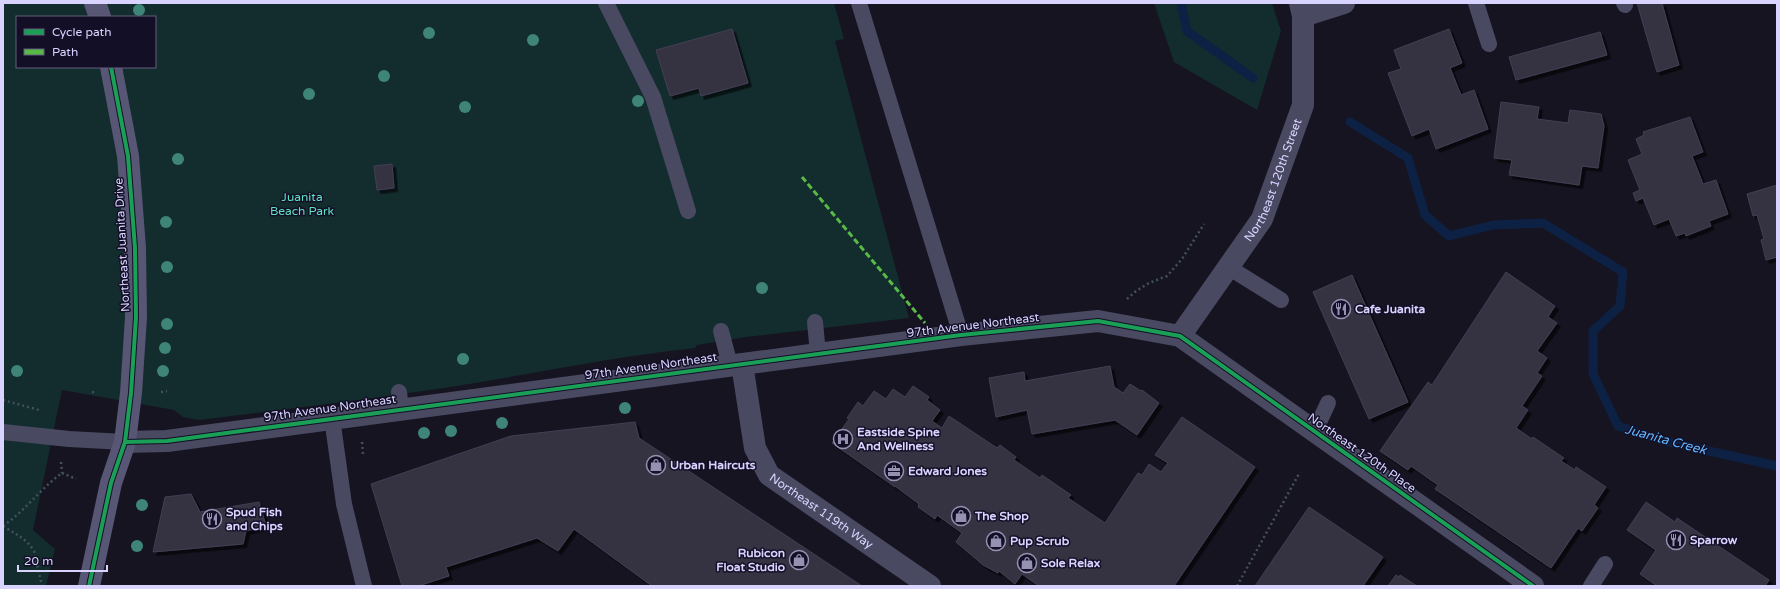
<svg xmlns="http://www.w3.org/2000/svg" width="1780" height="589" viewBox="0 0 1780 589" font-family="'Varela Round',sans-serif">
<style>
.green{fill:#132c2d;fill-rule:evenodd}
.lines{fill:none;stroke-linecap:round;stroke-linejoin:round}
.stream{stroke:#0d2144;stroke-width:9}
.building{fill:#343243;stroke:#433f54;filter:url(#shadow)}
.path{stroke:#44505f;stroke-width:2.5;stroke-dasharray:2 3;stroke-linecap:butt}
.lane{stroke:#4a4962;stroke-width:16}
.street{stroke:#4a4962;stroke-width:22}
.secondary{stroke:#575674;stroke-width:22}
.quiet{stroke:#58b947;stroke-width:3;stroke-dasharray:6 3;stroke-linecap:butt}
.cycleway-casing{stroke:#130f26;stroke-width:6}
.cycleway{stroke:#1a9f57;stroke-width:4}
.tree{fill:#3e8478}
.labels{text-anchor:middle;stroke-width:3;stroke-linejoin:round;paint-order:stroke}
.street-label{font-size:12px;fill:#d9d4ff;stroke:#130f26}
.park-label{font-size:12px;fill:#5fe0c0;stroke:#130f26}
.poi-label{font-size:12px;font-weight:bold;fill:#d9d4ff;stroke:#130f26;text-anchor:start}
.water-label{font-size:13px;font-style:italic;fill:#62b6ff;stroke:#130f26}
</style>
<defs>
<filter id="shadow"><feDropShadow dx="3.5" dy="3.5" stdDeviation="0" flood-color="#0009"/></filter>
</defs>
<rect width="100%" height="100%" fill="#161421"/>
<g class="green">
<path d="M3,3H834L844,39L835,41L909,318L746,337L697,345L695,348C611,357 528,375 444,388C363,400 281,410 199,420L183,417L174,410L62,390L33,530L55,549L46,586H3ZM17,17H155V67H17Z"/>
<polygon points="1154,3 1272,3 1281,31 1257,110 1174,62"/>
</g>
<g class="lines">
<g class="stream">
<polyline points="1181,3 1187,31 1253,78"/>
<polyline points="1350,122 1408,158 1425,215 1449,236 1493,225 1543,223 1623,272 1620,306 1593,331 1593,374 1618,426 1668,442 1777,466"/>
</g>
</g>
<g class="building">
<polygon points="1637,3 1662,3 1679,65 1657,72"/>
<polygon points="732,29 748,83 701,96 699,88 670,96 656,50"/>
<polygon points="1449,29 1462,63 1450,68 1461,95 1474,90 1488,129 1436,149 1429,129 1412,136 1388,73 1401,69 1394,50"/>
<polygon points="1600,32 1607,55 1516,80 1509,57"/>
<polygon points="1501,102 1539,107 1537,119 1568,123 1570,110 1601,114 1604,126 1598,168 1582,166 1579,185 1509,175 1512,160 1494,158"/>
<polygon points="1690,117 1703,152 1692,156 1703,184 1716,180 1728,214 1709,221 1711,226 1686,236 1685,233 1676,236 1669,219 1654,225 1643,198 1636,201 1633,193 1640,190 1628,160 1642,154 1636,139 1644,135 1643,132"/>
<polygon points="392,164 394,188 377,190 374,166"/>
<polygon points="1777,185 1777,257 1766,260 1761,240 1764,239 1757,215 1753,216 1747,194"/>
<polygon points="1506,272 1555,306 1548,317 1557,323 1537,351 1547,358 1537,373 1542,376 1522,406 1528,410 1516,428 1532,439 1533,437 1564,458 1561,461 1575,470 1576,467 1606,487 1594,505 1598,508 1582,531 1578,528 1551,568 1435,489 1438,485 1411,466 1408,470 1380,451 1428,382 1432,385"/>
<polygon points="1352,275 1408,402 1369,419 1313,292"/>
<polygon points="1110,366 1114,387 1123,393 1130,384 1141,391 1142,390 1159,403 1137,435 1115,420 1032,434 1027,410 996,417 989,378 1024,372 1025,381"/>
<polygon points="913,386 929,397 927,400 940,410 932,421 942,428 949,416 997,448 1000,445 1016,457 1014,460 1040,478 1042,475 1071,495 1068,498 1105,523 1138,473 1142,475 1149,464 1161,472 1168,463 1155,455 1182,417 1255,467 1174,586 1039,586 1022,574 1015,584 999,571 998,573 983,565 956,542 962,533 937,515 935,519 918,507 919,504 895,486 895,487 832,443 849,419 847,418 858,402 863,406 874,391 886,399 893,389 905,397"/>
<polygon points="635,422 639,438 862,586 652,586 574,529 558,551 537,538 446,567 449,576 418,586 402,586 371,484 511,436"/>
<polygon points="191,494 200,512 259,502 266,526 246,531 243,544 153,552 165,497"/>
<polygon points="1646,502 1675,522 1677,518 1769,580 1765,586 1657,586 1640,574 1656,550 1627,530"/>
<polygon points="1309,507 1383,557 1363,586 1255,586"/>
<polygon points="1396,575 1399,577 1400,575 1417,586 1388,586"/>
</g>
<g class="lines">
<g class="path">
<polyline points="1127,299 1136,291 1149,283 1167,276 1182,259 1204,224"/>
<polyline points="92,392 97,393"/>
<polyline points="161,392 167,391"/>
<polyline points="3,400 39,410"/>
<polyline points="362,442 363,454"/>
<polyline points="61,462 62,473"/>
<polyline points="62,473 76,479"/>
<path d="M3,526C25,511 40,489 62,473"/>
<path d="M3,526C15,534 26,538 34,551L42,586"/>
<polyline points="1237,586 1300,472"/>
</g>
<g class="lane">
<polyline points="606,3 653,97 688,211"/>
<polyline points="859,3 961,335"/>
<polyline points="1476,3 1489,44"/>
<polyline points="1624,3 1625,5"/>
<polyline points="1228,267 1281,300"/>
<polyline points="815,322 818,354"/>
<polyline points="721,331 730,365"/>
<polyline points="399,392 401,409"/>
<polyline points="332,418 344,504 364,586"/>
<polyline points="1315,431 1328,403"/>
<polyline points="3,432 69,439 125,442"/>
<polyline points="1591,586 1605,564"/>
</g>
<g class="street">
<polyline points="1303,16 1344,3"/>
<path id="s1" d="M1180,336L1262,219L1303,105V16L1300,3"/>
<path id="s2" d="M742,364L755,448L769,475L930,586"/>
<polyline points="125,442 167,441 818,354 961,335 1098,321 1180,336 1533,586"/>
</g>
<g class="secondary">
<polyline points="95,3 100,17"/>
<polyline points="89,586 111,483 125,442 131,393 136,317 135,248 128,156 111,67"/>
</g>
<polyline class="quiet" points="802,177 925,323"/>
<defs>
<g id="cycleway">
<polyline points="125,442 167,441 818,354 961,335 1098,321 1180,336 1533,586"/>
<polyline points="89,586 111,483 125,442 131,393 136,317 135,248 128,156 111,67"/>
</g>
</defs>
<use href="#cycleway" class="cycleway-casing"/>
<use href="#cycleway" class="cycleway"/>
</g>
<g class="tree">
<circle cx="139" cy="10" r="6"/>
<circle cx="429" cy="33" r="6"/>
<circle cx="533" cy="40" r="6"/>
<circle cx="384" cy="76" r="6"/>
<circle cx="309" cy="94" r="6"/>
<circle cx="638" cy="101" r="6"/>
<circle cx="465" cy="107" r="6"/>
<circle cx="178" cy="159" r="6"/>
<circle cx="166" cy="222" r="6"/>
<circle cx="167" cy="267" r="6"/>
<circle cx="762" cy="288" r="6"/>
<circle cx="167" cy="324" r="6"/>
<circle cx="165" cy="348" r="6"/>
<circle cx="463" cy="359" r="6"/>
<circle cx="17" cy="371" r="6"/>
<circle cx="163" cy="371" r="6"/>
<circle cx="625" cy="408" r="6"/>
<circle cx="502" cy="423" r="6"/>
<circle cx="451" cy="431" r="6"/>
<circle cx="424" cy="433" r="6"/>
<circle cx="142" cy="505" r="6"/>
<circle cx="137" cy="546" r="6"/>
</g>
<defs>
<symbol id="restaurant-ring" viewBox="-11 -11 22 22"><circle r="9.5" fill="#130f26" stroke="#9591b1" stroke-width="1.5"/><path d="M-5-6h1v4h1v-4h1v4h1v-4h1v5L-1.5 .5V6h-2V.5L-5-1ZM5-6V6H3V1.5H1.5Q1.5-4 5-6Z" fill="#9591b1"/></symbol>
<symbol id="hospital-ring" viewBox="-11 -11 22 22"><circle r="9.5" fill="#130f26" stroke="#9591b1" stroke-width="1.5"/><path d="M-5-5h3v3.5h4V-5h3V5h-3V1.5h-4V5h-3Z" fill="#9591b1"/></symbol>
<symbol id="shop-ring" viewBox="-11 -11 22 22"><circle r="9.5" fill="#130f26" stroke="#9591b1" stroke-width="1.5"/><path d="M-5-2.5h2.3a2.7 3.5 0 0 1 5.4 0H5L5.5 6h-11ZM-1.5-2.5h3a1.5 2.3 0 0 0-3 0Z" fill="#9591b1"/></symbol>
<symbol id="office-ring" viewBox="-11 -11 22 22"><circle r="9.5" fill="#130f26" stroke="#9591b1" stroke-width="1.5"/><path d="M-6-3h4V-5.5h4V-3h4V5H-6ZM-1-4.5V-3h2v-1.5ZM-6 0V1H6V0Z" fill="#9591b1"/></symbol>
</defs>
<g fill-rule="evenodd">
<use href="#restaurant-ring" x="1330" y="298" width="22" height="22"/>
<use href="#hospital-ring" x="832" y="428" width="22" height="22"/>
<use href="#shop-ring" x="645" y="454" width="22" height="22"/>
<use href="#office-ring" x="883" y="460" width="22" height="22"/>
<use href="#shop-ring" x="950" y="505" width="22" height="22"/>
<use href="#restaurant-ring" x="201" y="508" width="22" height="22"/>
<use href="#restaurant-ring" x="1665" y="529" width="22" height="22"/>
<use href="#shop-ring" x="985" y="530" width="22" height="22"/>
<use href="#shop-ring" x="788" y="549" width="22" height="22"/>
<use href="#shop-ring" x="1016" y="552" width="22" height="22"/>
</g>
<g class="labels">
<g class="street-label">
<text dy="4" stroke="none"><textPath href="#s1" startOffset="183">Northeast 120th Street</textPath></text>
<text transform="translate(122 245) rotate(-93)" y="4">Northeast Juanita Drive</text>
<text transform="translate(973 325) rotate(-7)" y="4">97th Avenue Northeast</text>
<text transform="translate(651 366) rotate(-8)" y="4">97th Avenue Northeast</text>
<text transform="translate(330 408) rotate(-8)" y="4">97th Avenue Northeast</text>
<text transform="translate(1362 453) rotate(35)" y="4">Northeast 120th Place</text>
<text dy="4" stroke="none"><textPath href="#s2" startOffset="179">Northeast 119th Way</textPath></text>
</g>
<g class="park-label">
<text x="302" y="201">Juanita<tspan x="302" dy="14">Beach Park</tspan></text>
</g>
<g class="poi-label">
<text x="1355" y="313">Cafe Juanita</text>
<text x="857" y="436">Eastside Spine<tspan x="857" dy="14">And Wellness</tspan></text>
<text x="670" y="469">Urban Haircuts</text>
<text x="908" y="475">Edward Jones</text>
<text x="226" y="516">Spud Fish<tspan x="226" dy="14">and Chips</tspan></text>
<text x="975" y="520">The Shop</text>
<text x="1690" y="544">Sparrow</text>
<text x="1010" y="545">Pup Scrub</text>
<text x="785" y="557" text-anchor="end">Rubicon<tspan x="785" dy="14">Float Studio</tspan></text>
<text x="1041" y="567">Sole Relax</text>
</g>
<g class="water-label">
<text transform="translate(1666 439) rotate(15)" y="5">Juanita Creek</text>
</g>
</g>
<rect width="1780" height="589" fill="none" stroke="#d9d4ff" stroke-width="8"/>
<rect x="16" y="16" width="140" height="52" fill="#130f26" stroke="#625e7d"/>
<rect x="24" y="29" width="20" height="6" fill="#1a9f57" stroke="#625e7d"/>
<text x="52" y="36" font-size="12" fill="#d9d4ff">Cycle path</text>
<rect x="24" y="49" width="20" height="6" fill="#58b947" stroke="#625e7d"/>
<text x="52" y="56" font-size="12" fill="#d9d4ff">Path</text>
<path d="M18 565v6h89v-6" fill="none" stroke="#d9d4ff" stroke-width="2"/>
<text x="24" y="565" font-size="12" fill="#d9d4ff" stroke="#130f26" stroke-width="3" paint-order="stroke">20 m</text>
</svg>
